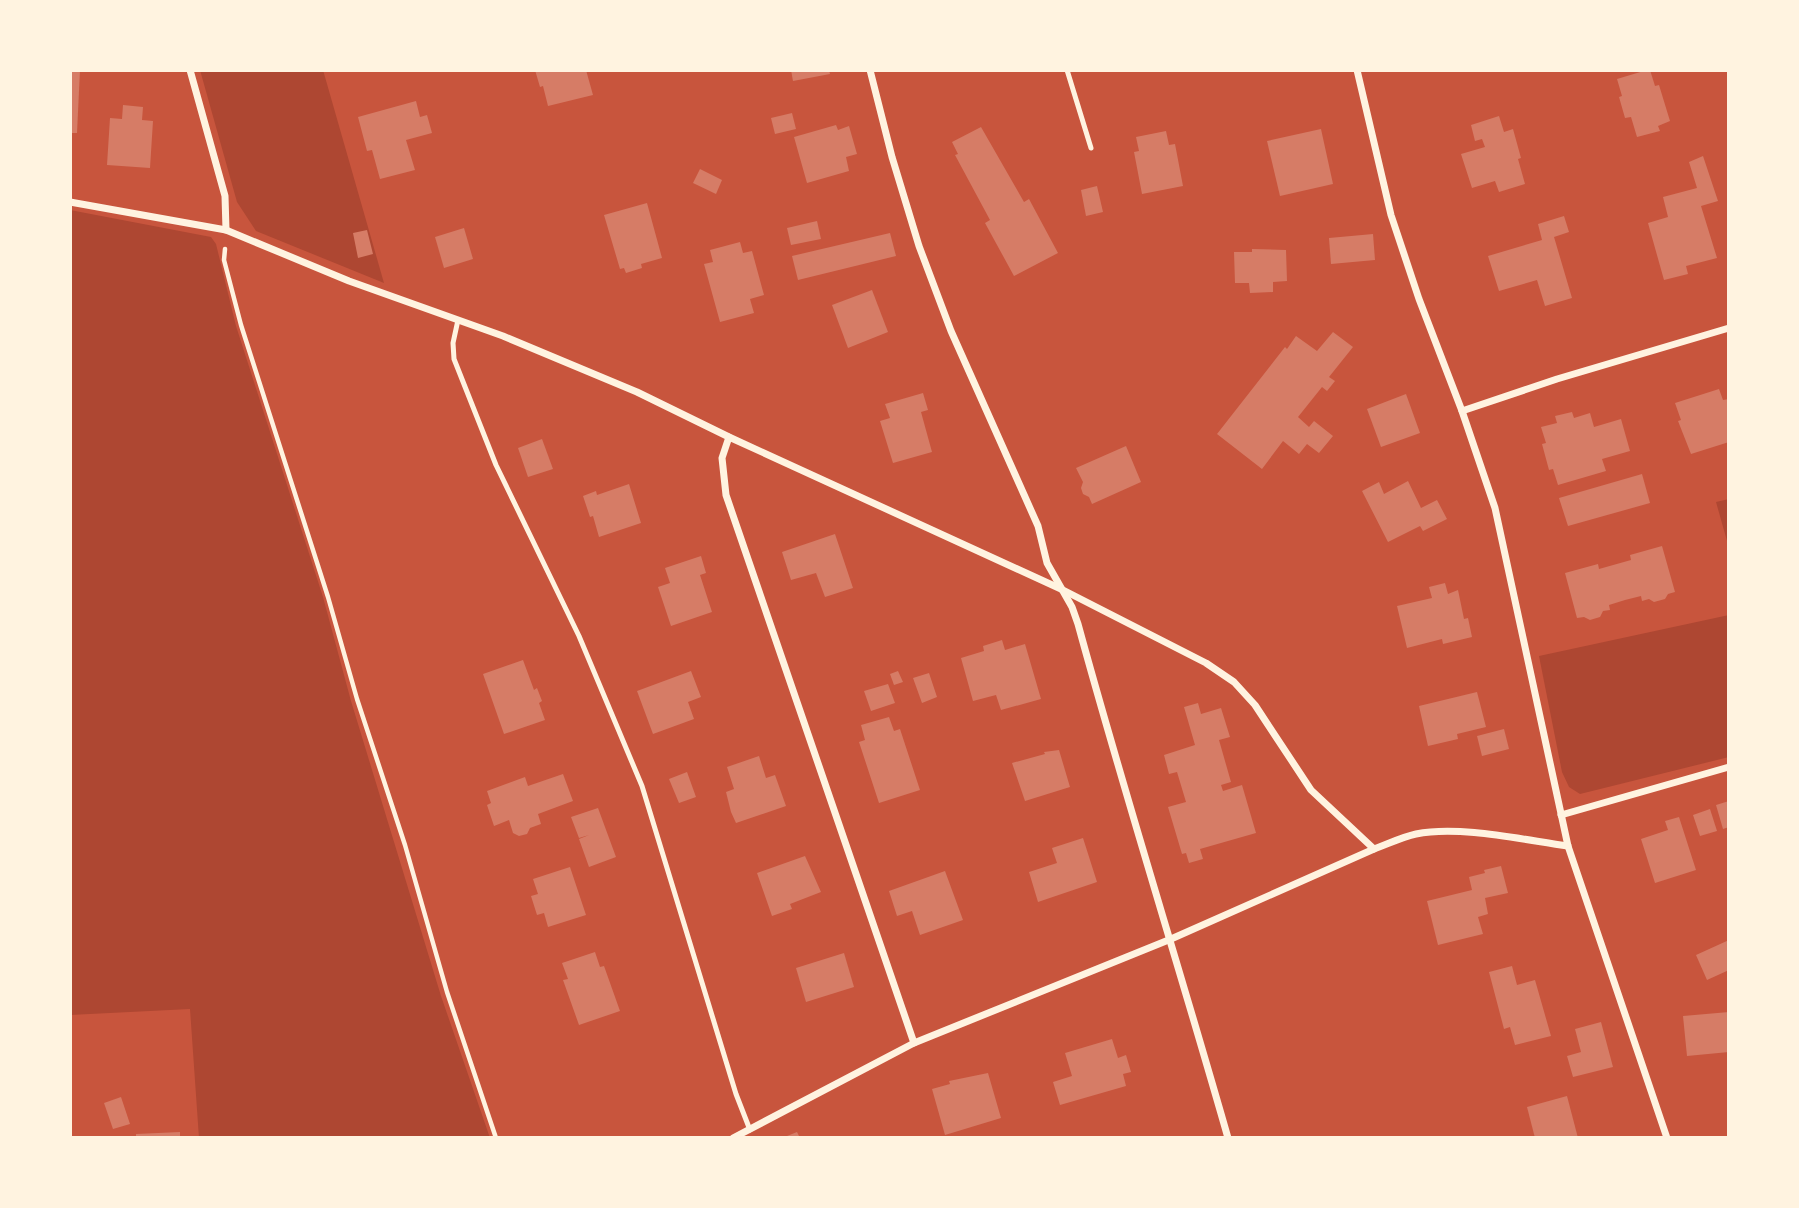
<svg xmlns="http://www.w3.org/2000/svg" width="1799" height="1208" viewBox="0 0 1799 1208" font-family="'Sofia Sans Condensed',sans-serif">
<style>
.green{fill:#ae4732}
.building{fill:#d67c66}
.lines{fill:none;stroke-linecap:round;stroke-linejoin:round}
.path{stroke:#fff3e0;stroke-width:4.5}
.service{stroke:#fff3e0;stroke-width:5}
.minor{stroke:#fff3e0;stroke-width:7}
</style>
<rect width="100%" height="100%" fill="#c8553d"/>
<g class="green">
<polygon points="200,70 323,70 384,283 256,231 237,202"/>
<polygon points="70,210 211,237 216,244 236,326 323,597 351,701 441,996 490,1138 199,1138 190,1009 70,1015"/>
<polygon points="1729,499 1729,548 1716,502"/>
<polygon points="1729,615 1729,757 1580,794 1569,787 1562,772 1539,656"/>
</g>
<g class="building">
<polygon points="70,70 80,70 77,133 70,133"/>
<polygon points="535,70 586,70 593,95 548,106 543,86 540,87"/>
<polygon points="791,70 829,70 830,74 793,81"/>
<polygon points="1647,70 1650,70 1655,86 1659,85 1670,121 1658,126 1660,131 1637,137 1631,117 1625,118 1619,97 1622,96 1617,79"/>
<polygon points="416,101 420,117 427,115 432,133 406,140 415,170 380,179 372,150 367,151 358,117"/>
<polygon points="123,105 143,107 142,120 153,121 150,168 107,165 110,118 122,119"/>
<polygon points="792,113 796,129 775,134 771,118"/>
<polygon points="1499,116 1504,132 1513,129 1521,158 1518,159 1525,184 1499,192 1495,181 1472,188 1461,154 1485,147 1482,139 1475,141 1471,125"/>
<polygon points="836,125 838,130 849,126 857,154 846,157 849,171 807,183 794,137"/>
<polygon points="981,127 1024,202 1029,199 1058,253 1014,276 985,223 990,220 955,155 958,154 952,142"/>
<polygon points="1321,129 1333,184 1280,196 1267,141"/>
<polygon points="1166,131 1169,145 1175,144 1183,186 1142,194 1134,152 1139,151 1136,137"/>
<polygon points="1703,156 1718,201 1701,206 1717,258 1686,266 1688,274 1664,280 1648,223 1668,217 1663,197 1697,188 1689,162"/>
<polygon points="700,169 722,180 716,194 693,183"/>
<polygon points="1097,186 1103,212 1086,216 1081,190"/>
<polygon points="647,203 662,258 641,264 642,268 626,273 624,268 620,269 604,215"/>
<polygon points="1564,216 1569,232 1554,237 1572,298 1545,306 1537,280 1499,291 1488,256 1542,240 1538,224"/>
<polygon points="817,221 821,239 791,245 787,228"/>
<polygon points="464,228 473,259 444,268 435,237"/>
<polygon points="367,230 373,254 358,258 353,233"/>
<polygon points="890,233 896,256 798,280 792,256"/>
<polygon points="1373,234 1375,260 1331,264 1329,238"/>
<polygon points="740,242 743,253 752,251 764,295 750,299 754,313 720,322 704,264 713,262 710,250"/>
<polygon points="1252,249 1286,250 1287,281 1273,282 1273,292 1250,293 1249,283 1235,283 1234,252 1252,252"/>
<polygon points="872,290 888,332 848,348 832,305"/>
<polygon points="1333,332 1353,347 1329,377 1335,381 1327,391 1322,387 1298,417 1309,427 1314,421 1333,436 1319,453 1307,444 1299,454 1283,441 1262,469 1217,434 1285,347 1287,349 1296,336 1317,351"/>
<polygon points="1719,389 1723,400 1729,399 1729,442 1691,454 1678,421 1681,420 1675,403"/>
<polygon points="923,393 928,410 921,412 932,452 893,463 880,421 890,418 885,404"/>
<polygon points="1406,394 1420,433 1381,447 1367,409"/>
<polygon points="1572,412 1574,418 1590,413 1594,427 1621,419 1630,451 1602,459 1606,471 1558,485 1553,469 1549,470 1542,444 1546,443 1541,427 1557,423 1555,416"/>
<polygon points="542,439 553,469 528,477 518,448"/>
<polygon points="1126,446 1141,482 1092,504 1089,497 1083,494 1081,488 1083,482 1076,468"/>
<polygon points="1642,474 1650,503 1568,526 1559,498"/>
<polygon points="1408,481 1421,508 1437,500 1447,519 1423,531 1420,526 1388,542 1362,491 1379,482 1384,494"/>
<polygon points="629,484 641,523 599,537 593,516 590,517 583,496 596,491 597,495"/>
<polygon points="835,534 853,588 825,597 816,573 791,580 782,552"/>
<polygon points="1662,546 1675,592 1668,594 1665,599 1654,602 1649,599 1642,601 1641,596 1625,600 1609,605 1610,610 1603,611 1600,617 1590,620 1584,617 1577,618 1565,573 1598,564 1599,569 1631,560 1630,555"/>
<polygon points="701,556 706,573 700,575 712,612 671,626 658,587 670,583 665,568"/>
<polygon points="1445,583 1448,594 1458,590 1464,619 1468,618 1472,637 1443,644 1442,639 1407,648 1397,606 1432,598 1429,587"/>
<polygon points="1002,640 1005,650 1025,644 1041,699 1001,710 996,695 973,701 961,658 984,651 983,646"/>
<polygon points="523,660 534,690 537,688 542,701 539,703 545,720 504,734 483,674"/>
<polygon points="691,671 701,697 688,702 694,719 653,734 637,691"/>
<polygon points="898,671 903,682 894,685 890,674"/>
<polygon points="929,673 937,697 922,703 913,678"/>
<polygon points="888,684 895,703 871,711 864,691"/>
<polygon points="1477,692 1486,727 1457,734 1458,739 1428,746 1419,706"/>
<polygon points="1198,703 1201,714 1221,708 1230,737 1219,740 1231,782 1221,785 1223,791 1242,785 1256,833 1200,849 1203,859 1189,863 1186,853 1182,854 1168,807 1186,802 1177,772 1169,774 1164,755 1195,745 1184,707"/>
<polygon points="889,717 894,731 900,729 920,790 879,803 859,742 865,740 861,725"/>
<polygon points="1504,729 1509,749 1482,756 1477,736"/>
<polygon points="1059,750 1070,787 1025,801 1012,763 1045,754 1044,752"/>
<polygon points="759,756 766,778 775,775 786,806 736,823 731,812 726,792 734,789 727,767"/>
<polygon points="687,772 696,797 679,803 669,779"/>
<polygon points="563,774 573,801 538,814 541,824 530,828 527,834 519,836 513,833 509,820 494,826 487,805 491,803 487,791 525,777 528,786"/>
<polygon points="1729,801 1729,827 1723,829 1716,805"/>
<polygon points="598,808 616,857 589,867 579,839 589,835 579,838 571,817"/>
<polygon points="1710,809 1717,831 1700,836 1693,815"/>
<polygon points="1679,817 1696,870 1655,883 1641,839 1668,830 1665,821"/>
<polygon points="1083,838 1097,882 1038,902 1029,872 1057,863 1052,848"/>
<polygon points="805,856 821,892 790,904 792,909 772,916 757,873"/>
<polygon points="1501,866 1508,893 1485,898 1488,914 1478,917 1483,934 1438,945 1427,901 1472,890 1469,877 1485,873 1484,870"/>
<polygon points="570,867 586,915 548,927 544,913 537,915 531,896 538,894 533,879"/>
<polygon points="945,871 963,920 920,935 912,911 897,916 889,891"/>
<polygon points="1729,940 1729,970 1707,980 1696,955"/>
<polygon points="595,952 600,967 604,966 620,1011 579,1025 563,980 568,979 562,963"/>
<polygon points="844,953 854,987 806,1002 796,968"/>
<polygon points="1512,966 1517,985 1535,980 1551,1036 1515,1045 1510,1027 1504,1029 1489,972"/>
<polygon points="1729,1012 1729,1052 1687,1056 1683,1016"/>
<polygon points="1601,1022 1613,1067 1573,1077 1567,1056 1581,1052 1575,1029"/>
<polygon points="1112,1039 1118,1058 1126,1055 1131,1072 1123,1074 1126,1086 1060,1105 1053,1082 1072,1076 1065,1053"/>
<polygon points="988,1073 1001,1118 945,1135 932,1089 950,1084 949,1081"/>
<polygon points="1567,1096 1578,1138 1535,1138 1527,1107"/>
<polygon points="121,1097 130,1124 113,1129 104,1103"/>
<polygon points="180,1132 180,1138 136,1138 136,1134"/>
<polygon points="797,1132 800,1138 782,1138"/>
</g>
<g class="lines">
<polyline class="path" points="225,249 224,260 241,325 328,597 357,699 405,845 447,992 496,1138"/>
<g class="service">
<polyline points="1067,70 1091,148"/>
<polyline points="458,320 453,343 454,359 496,465 579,636 642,786 736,1094 750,1130"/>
</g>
<g class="minor">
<polyline points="190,70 225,196 226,230"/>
<path d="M870,70L892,157L919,246L951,331L1038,526L1047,563L1072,607L1078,624C1125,796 1179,966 1228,1138"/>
<polyline points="1357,70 1391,215 1419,299 1462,411 1495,508 1568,846 1667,1138"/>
<path d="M70,202L226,230L349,281L503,336L637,392L729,437L1061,589L1206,663L1234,682L1255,705L1311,790L1374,849C1388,844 1402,837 1416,834C1459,825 1524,840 1568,846"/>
<polyline points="1462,411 1557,379 1729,328"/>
<polyline points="729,437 722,458 726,495 914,1043"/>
<polyline points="1561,815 1729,767"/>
<polyline points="733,1138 914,1043 1171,939 1374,849"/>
</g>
</g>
<rect width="1799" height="1208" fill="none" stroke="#fff3e0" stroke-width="144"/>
</svg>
